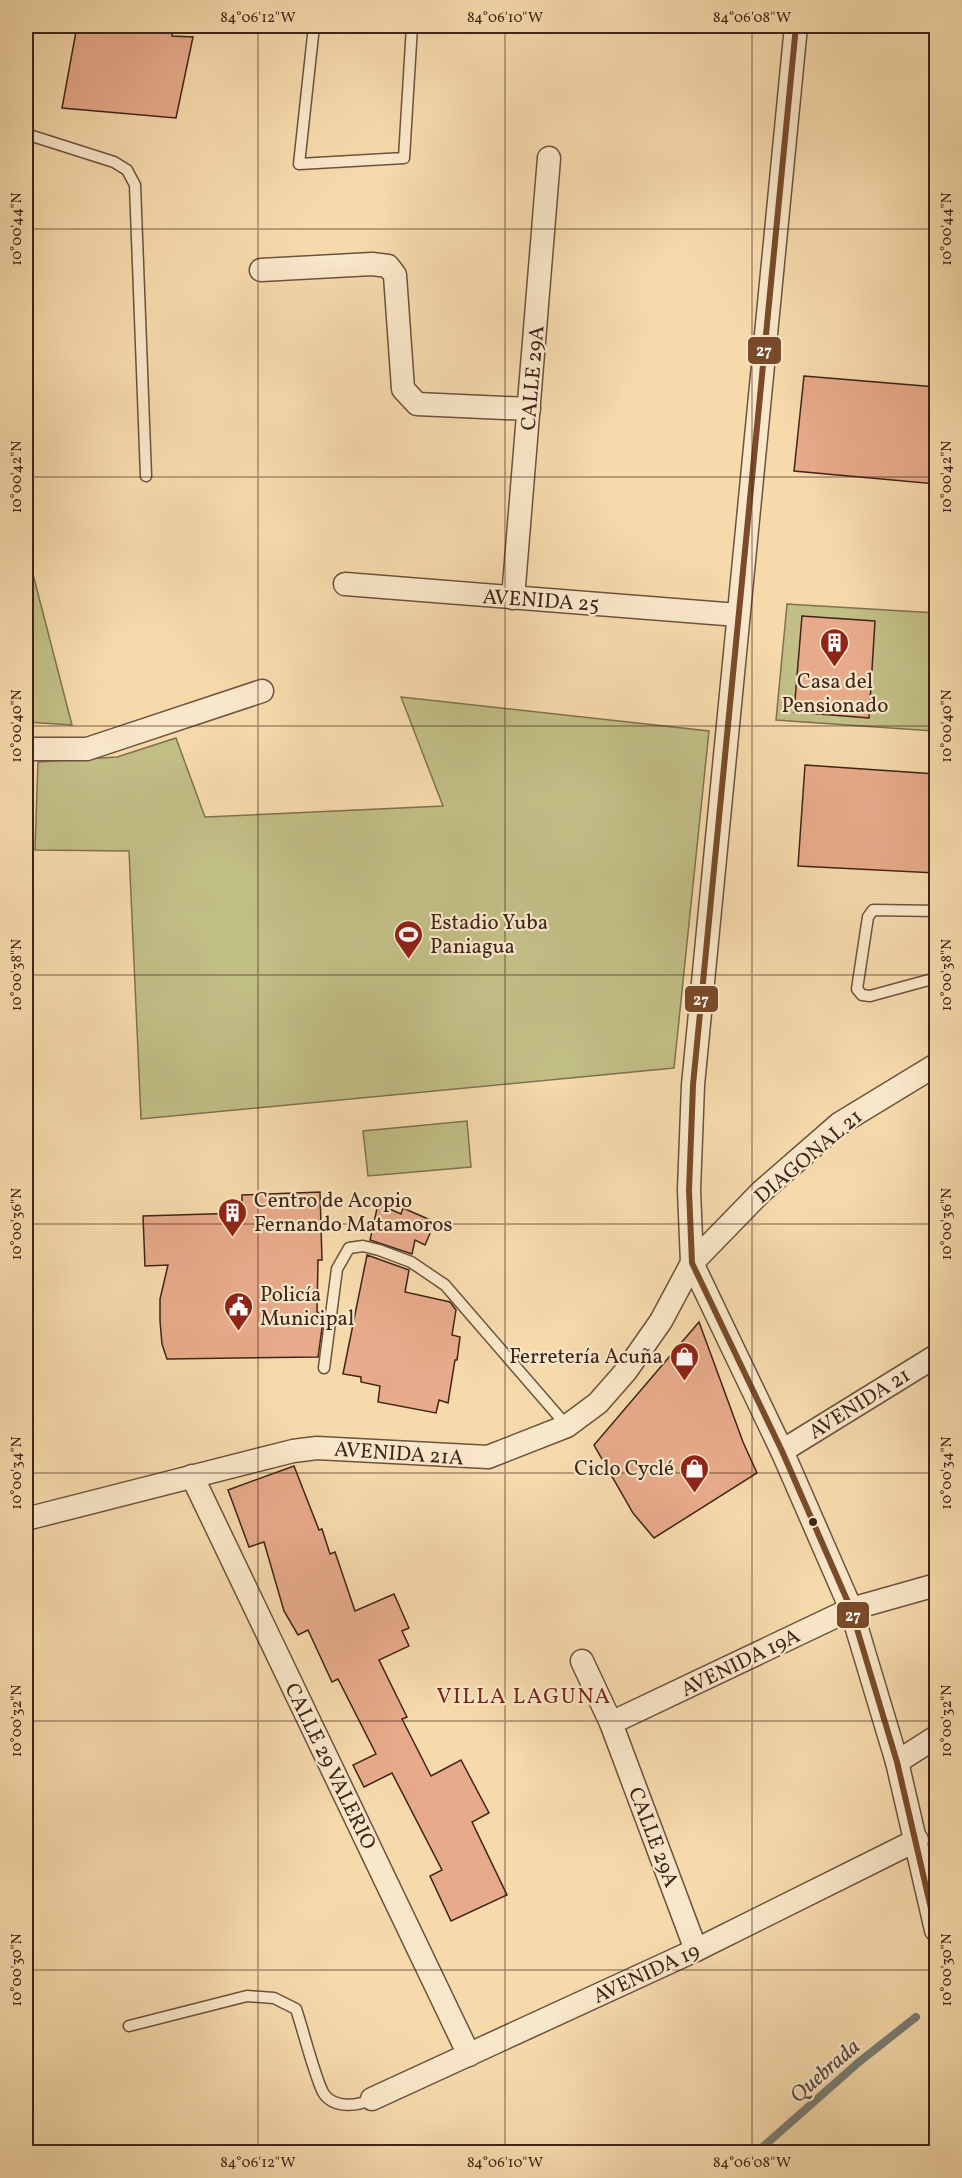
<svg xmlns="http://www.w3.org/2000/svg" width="962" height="2178" viewBox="0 0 962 2178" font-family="Vollkorn,serif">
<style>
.green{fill:#c1be86;stroke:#80714f;stroke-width:1.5}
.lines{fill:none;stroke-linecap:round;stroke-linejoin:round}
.stream{stroke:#797d76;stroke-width:8}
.building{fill:#e7aa8a;stroke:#3f2418;stroke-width:1.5}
.lane-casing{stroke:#6d523d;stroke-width:13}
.street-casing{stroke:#6d523d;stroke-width:25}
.lane{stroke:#f9e7c9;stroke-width:10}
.street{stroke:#f9e7c9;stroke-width:22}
.bus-1-casing{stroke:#f9e7c9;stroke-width:10}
.bus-1{stroke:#7a4b2a;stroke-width:6}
.ticks{fill:none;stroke:#3f2418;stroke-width:1.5;stroke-opacity:0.45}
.bus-dot{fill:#3f2418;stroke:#f9e7c9;stroke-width:2}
.labels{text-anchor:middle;stroke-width:4.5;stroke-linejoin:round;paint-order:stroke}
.street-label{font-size:21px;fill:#3f2418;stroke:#f9e7c9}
.poi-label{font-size:21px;fill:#3f2418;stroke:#f9e7c9;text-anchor:start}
.neighbourhood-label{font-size:22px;letter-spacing:1.5px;fill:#7a1f14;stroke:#f9e7c9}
.water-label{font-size:22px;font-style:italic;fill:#57493f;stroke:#f9e7c9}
.line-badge{stroke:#f9e7c9;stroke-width:2}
.badge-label{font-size:16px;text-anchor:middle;font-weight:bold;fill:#fff}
.neatline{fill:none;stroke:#3f2418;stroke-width:2}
.ticks-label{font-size:15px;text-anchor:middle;fill:#3f2418}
</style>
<rect width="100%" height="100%" fill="#f6daac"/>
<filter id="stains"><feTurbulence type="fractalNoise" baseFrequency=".00333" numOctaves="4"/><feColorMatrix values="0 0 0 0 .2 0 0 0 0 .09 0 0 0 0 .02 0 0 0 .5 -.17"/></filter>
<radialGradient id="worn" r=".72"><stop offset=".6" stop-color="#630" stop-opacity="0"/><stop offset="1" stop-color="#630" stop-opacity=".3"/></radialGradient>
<g class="green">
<polygon points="26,555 28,555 72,725 26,722"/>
<polygon points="787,604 936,613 933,731 776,720"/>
<polygon points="401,697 709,731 674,1068 141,1119 129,851 35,850 38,762 117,757 176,738 205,817 443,806"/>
<polygon points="467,1121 471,1167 368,1176 363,1131"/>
</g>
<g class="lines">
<polyline class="stream" points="757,2152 859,2062 916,2017"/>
</g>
<g class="building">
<polygon points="77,26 174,26 172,36 193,37 176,118 62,108"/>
<polygon points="804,376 936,387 936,484 794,471"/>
<polygon points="802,616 875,621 869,718 794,712"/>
<polygon points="805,765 936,774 936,873 798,866"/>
<polygon points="320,1192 322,1260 318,1260 317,1312 324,1314 318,1357 167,1359 162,1344 160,1321 160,1299 168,1265 145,1266 143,1216 242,1213 242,1195"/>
<polygon points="378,1204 401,1214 403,1208 435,1222 425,1245 415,1240 412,1254 370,1240"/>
<polygon points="367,1255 409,1270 405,1292 450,1302 456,1310 452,1335 460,1337 457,1360 455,1360 448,1403 439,1400 436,1413 378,1402 380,1386 361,1382 361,1377 343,1374"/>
<polygon points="699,1322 743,1442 757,1473 654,1538 633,1513 594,1445"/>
<polygon points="294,1466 319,1530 322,1529 330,1554 335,1552 355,1611 394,1594 409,1628 402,1631 409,1646 379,1660 407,1717 402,1719 431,1776 461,1760 489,1813 472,1822 507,1895 451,1921 430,1876 442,1870 392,1773 364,1787 353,1765 376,1754 338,1679 332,1682 308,1630 298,1635 284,1611 264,1542 249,1547 228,1490"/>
</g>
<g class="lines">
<defs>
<g id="lane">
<polyline points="314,26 299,164 404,158 412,26"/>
<polyline points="26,134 114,162 127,170 135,185 146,476"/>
<polyline points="936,911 873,910 868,917 857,989 862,995 870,996 936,978"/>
<polyline points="324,1368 337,1269 349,1248 363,1246 379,1250 411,1262 445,1285 567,1426"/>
<path d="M129,2026L247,1996L274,1998L296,2009C302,2026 316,2082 324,2094C335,2109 358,2106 372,2099"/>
</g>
<g id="street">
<polyline points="796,26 693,1085 689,1190 692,1263 782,1451 851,1609 897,1762 936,1930"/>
<polyline points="261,270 372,264 388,266 395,275 403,389 417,404 529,409"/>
<polyline points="345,584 738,615"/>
<polyline points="513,598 549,158"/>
<polyline points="26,749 87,749 262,691"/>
<polyline points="782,1451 936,1356"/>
<polyline points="192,1476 469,2055"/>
<polyline points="26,1519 293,1451 317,1448 488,1457 567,1426 598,1403 626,1371 661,1321 692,1263 762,1191 839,1124 936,1065"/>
<polyline points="582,1661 611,1723 851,1609 936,1585"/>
<polyline points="611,1723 696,1950"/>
<polyline points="897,1762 936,1737"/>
<polyline points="372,2099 696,1950 917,1840"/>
</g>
</defs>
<use href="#lane" class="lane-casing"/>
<use href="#street" class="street-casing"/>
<use href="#lane" class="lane"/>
<use href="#street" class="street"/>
<defs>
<polyline id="bus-1" points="796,26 693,1085 689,1190 692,1263 782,1451 851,1609 897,1762 936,1930"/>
</defs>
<use href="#bus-1" class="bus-1-casing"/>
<use href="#bus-1" class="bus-1"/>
</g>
<path class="ticks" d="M258,26V2152M505,26V2152M752,26V2152M26,229H936M26,477H936M26,726H936M26,975H936M26,1224H936M26,1473H936M26,1721H936M26,1970H936"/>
<defs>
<symbol id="building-pin" viewBox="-11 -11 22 30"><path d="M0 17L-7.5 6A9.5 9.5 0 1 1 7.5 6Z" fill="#8f2418" stroke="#f9e7c9"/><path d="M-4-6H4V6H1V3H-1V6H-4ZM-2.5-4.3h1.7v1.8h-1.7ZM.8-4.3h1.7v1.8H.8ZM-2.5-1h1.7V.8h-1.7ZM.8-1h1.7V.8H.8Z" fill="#fff"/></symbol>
<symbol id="stadium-pin" viewBox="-11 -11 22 30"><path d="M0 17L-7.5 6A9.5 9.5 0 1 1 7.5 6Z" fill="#8f2418" stroke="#f9e7c9"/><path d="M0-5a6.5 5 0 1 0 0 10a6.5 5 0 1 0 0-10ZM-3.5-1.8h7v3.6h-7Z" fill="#fff"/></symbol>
<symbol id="civic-pin" viewBox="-11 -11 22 30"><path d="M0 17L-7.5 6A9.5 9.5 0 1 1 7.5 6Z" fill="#8f2418" stroke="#f9e7c9"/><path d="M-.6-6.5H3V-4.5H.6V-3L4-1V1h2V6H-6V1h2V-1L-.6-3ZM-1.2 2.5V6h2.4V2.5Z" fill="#fff"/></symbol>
<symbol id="shop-pin" viewBox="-11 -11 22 30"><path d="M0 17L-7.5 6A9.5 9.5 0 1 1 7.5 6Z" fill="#8f2418" stroke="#f9e7c9"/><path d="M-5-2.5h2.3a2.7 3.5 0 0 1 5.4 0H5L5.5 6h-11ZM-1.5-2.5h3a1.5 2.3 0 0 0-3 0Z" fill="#fff"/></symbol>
</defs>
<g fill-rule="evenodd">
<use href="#building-pin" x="818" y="626" width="33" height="45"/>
<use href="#stadium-pin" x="392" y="918" width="33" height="45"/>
<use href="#building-pin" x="216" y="1196" width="33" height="45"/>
<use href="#civic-pin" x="222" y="1290" width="33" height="45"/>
<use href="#shop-pin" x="668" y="1340" width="33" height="45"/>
<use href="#shop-pin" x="678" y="1452" width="33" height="45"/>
</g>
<circle class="bus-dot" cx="813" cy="1522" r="5"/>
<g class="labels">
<g class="street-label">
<text transform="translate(532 378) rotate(-85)" y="7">CALLE 29A</text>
<text transform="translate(541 600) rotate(4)" y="7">AVENIDA 25</text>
<text transform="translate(808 1156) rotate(-40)" y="7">DIAGONAL 21</text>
<text transform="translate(859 1403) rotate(-32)" y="7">AVENIDA 21</text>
<text transform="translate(399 1453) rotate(4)" y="7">AVENIDA 21A</text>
<text transform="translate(740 1662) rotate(-26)" y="7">AVENIDA 19A</text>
<text transform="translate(331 1766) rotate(64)" y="7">CALLE 29 VALERIO</text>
<text transform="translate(654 1837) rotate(69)" y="7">CALLE 29A</text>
<text transform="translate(646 1973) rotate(-25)" y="7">AVENIDA 19</text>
</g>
<g class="poi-label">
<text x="835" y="688" text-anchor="middle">Casa del<tspan x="835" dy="24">Pensionado</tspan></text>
<text x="430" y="929">Estadio Yuba<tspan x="430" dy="24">Paniagua</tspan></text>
<text x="254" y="1207">Centro de Acopio<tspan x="254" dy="24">Fernando Matamoros</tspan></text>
<text x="260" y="1301">Policía<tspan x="260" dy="24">Municipal</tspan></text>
<text x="663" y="1363" text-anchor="end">Ferretería Acuña</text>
<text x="674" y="1475" text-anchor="end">Ciclo Cyclé</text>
</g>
<g class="neighbourhood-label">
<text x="524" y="1703">VILLA LAGUNA</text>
</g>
<g class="water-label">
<text transform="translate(824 2070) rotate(-41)" y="8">Quebrada</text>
</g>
</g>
<g class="line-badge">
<rect x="747" y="336" width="35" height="29" rx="6" fill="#7a4b2a"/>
<rect x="684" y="985" width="35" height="28" rx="6" fill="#7a4b2a"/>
<rect x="836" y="1601" width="34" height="28" rx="6" fill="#7a4b2a"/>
</g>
<g class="badge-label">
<text x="764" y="356">27</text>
<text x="701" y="1005">27</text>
<text x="853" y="1621">27</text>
</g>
<rect width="962" height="2178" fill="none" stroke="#f6daac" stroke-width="66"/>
<rect x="33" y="33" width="896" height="2112" class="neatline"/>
<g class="ticks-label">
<text x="258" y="22">84°06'12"W</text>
<text x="505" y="22">84°06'10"W</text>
<text x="752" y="22">84°06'08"W</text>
<text transform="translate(16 229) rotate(-90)" y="5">10°00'44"N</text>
<text transform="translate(946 229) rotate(-90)" y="5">10°00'44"N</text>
<text transform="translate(16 477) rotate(-90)" y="5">10°00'42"N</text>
<text transform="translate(946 477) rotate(-90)" y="5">10°00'42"N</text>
<text transform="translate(16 726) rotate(-90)" y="5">10°00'40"N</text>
<text transform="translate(946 726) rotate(-90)" y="5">10°00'40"N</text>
<text transform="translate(16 975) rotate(-90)" y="5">10°00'38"N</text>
<text transform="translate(946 975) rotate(-90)" y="5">10°00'38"N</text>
<text transform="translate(16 1224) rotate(-90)" y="5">10°00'36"N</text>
<text transform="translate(946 1224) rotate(-90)" y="5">10°00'36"N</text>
<text transform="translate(16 1473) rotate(-90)" y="5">10°00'34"N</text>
<text transform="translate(946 1473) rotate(-90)" y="5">10°00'34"N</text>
<text transform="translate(16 1721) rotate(-90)" y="5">10°00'32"N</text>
<text transform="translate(946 1721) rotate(-90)" y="5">10°00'32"N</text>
<text transform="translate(16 1970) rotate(-90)" y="5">10°00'30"N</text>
<text transform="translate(946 1970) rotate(-90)" y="5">10°00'30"N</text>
<text x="258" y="2167">84°06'12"W</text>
<text x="505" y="2167">84°06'10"W</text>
<text x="752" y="2167">84°06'08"W</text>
</g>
<rect width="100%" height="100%" filter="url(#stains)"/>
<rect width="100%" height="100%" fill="url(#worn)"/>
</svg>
